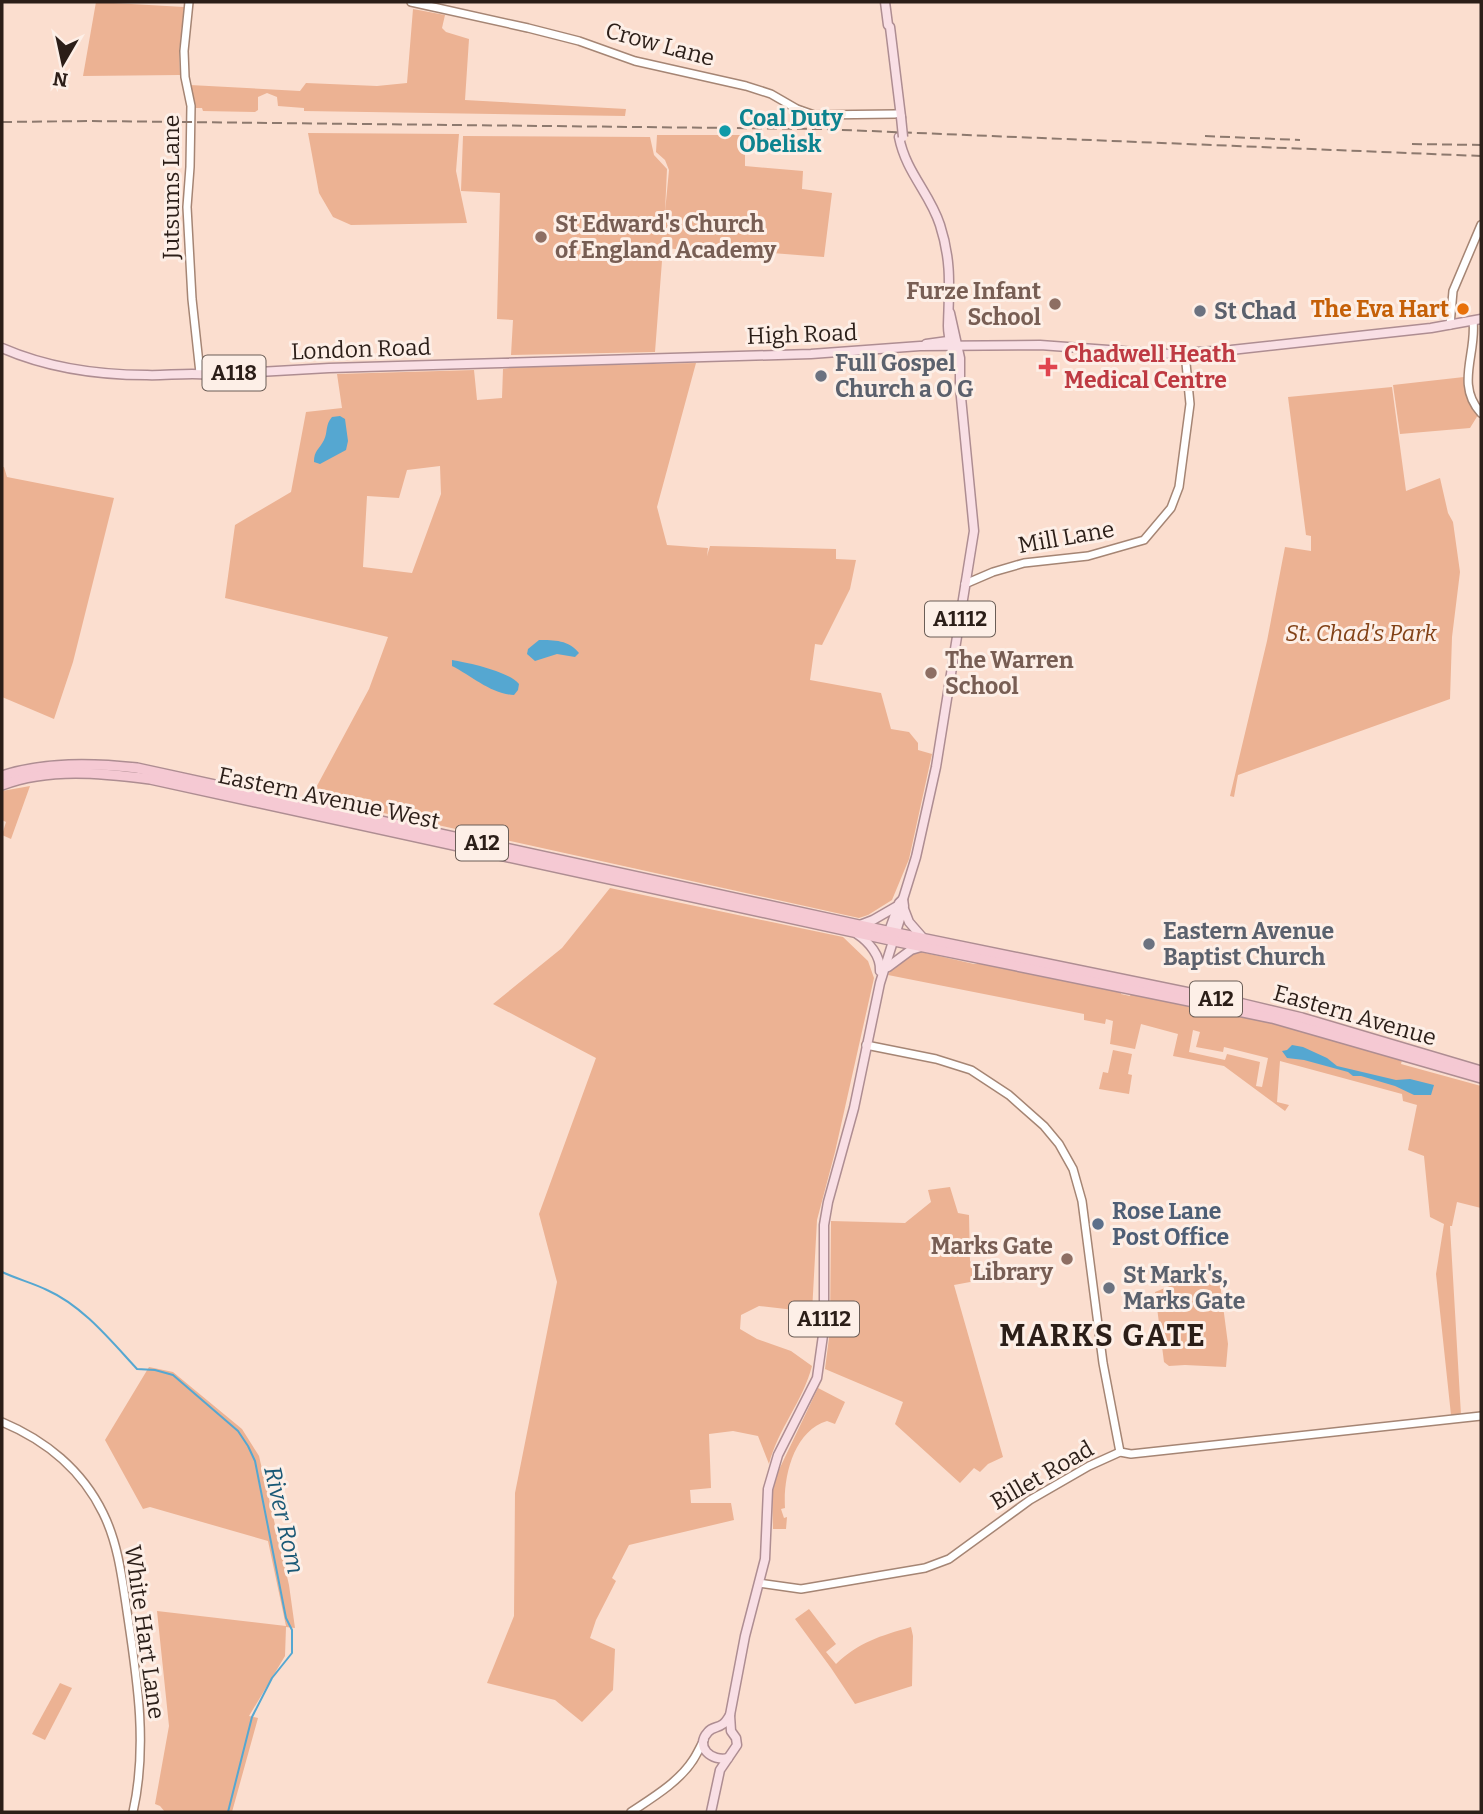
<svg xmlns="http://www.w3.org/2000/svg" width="1483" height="1814" viewBox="0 0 1483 1814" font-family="Bitter,serif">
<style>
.green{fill:#ecb293;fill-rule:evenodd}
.water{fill:#55a7d1}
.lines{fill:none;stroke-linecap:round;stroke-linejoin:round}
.stream{stroke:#55a7d1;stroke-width:2}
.secondary-casing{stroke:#a58574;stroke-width:10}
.primary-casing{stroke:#ae8d92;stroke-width:11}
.highway-casing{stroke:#ae8d92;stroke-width:12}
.secondary{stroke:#fff;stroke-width:7}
.primary{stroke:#f9dfe5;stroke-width:8}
.highway{stroke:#f5c9d3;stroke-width:9}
.rail{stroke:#8d796e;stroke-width:2;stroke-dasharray:10 5;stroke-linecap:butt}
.primary-bridge-casing{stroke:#ae8d92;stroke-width:11;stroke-linecap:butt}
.primary-bridge{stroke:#f9dfe5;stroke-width:8}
.culture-dot{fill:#0f9aa8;stroke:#fdefe7;stroke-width:2.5}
.education-dot{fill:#8d6e63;stroke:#fdefe7;stroke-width:2.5}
.food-dot{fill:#e8710a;stroke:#fdefe7;stroke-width:2.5}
.worship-dot{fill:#6b7280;stroke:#fdefe7;stroke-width:2.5}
.health-dot{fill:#e0444e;stroke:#fdefe7;stroke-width:2.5}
.service-dot{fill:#5c6f8a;stroke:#fdefe7;stroke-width:2.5}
.labels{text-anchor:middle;stroke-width:6;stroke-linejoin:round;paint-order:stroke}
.shield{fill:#fdefe7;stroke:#6a5d56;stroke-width:2}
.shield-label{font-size:21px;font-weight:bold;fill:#2b1e18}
.street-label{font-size:23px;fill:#2b1e18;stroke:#fdefe7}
.culture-label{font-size:23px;font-weight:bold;fill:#0d838f;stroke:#fdefe7;text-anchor:start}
.education-label{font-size:23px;font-weight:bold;fill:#785e54;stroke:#fdefe7;text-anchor:start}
.food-label{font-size:23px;font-weight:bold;fill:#c56008;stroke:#fdefe7;text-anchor:end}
.worship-label{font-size:23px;font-weight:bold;fill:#5b616d;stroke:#fdefe7;text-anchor:start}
.health-label{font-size:23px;font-weight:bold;fill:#be3a42;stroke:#fdefe7;text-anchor:start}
.park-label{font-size:23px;font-style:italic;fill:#824116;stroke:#fdefe7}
.service-label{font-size:23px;font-weight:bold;fill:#4e5e75;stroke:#fdefe7;text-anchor:start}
.water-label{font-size:24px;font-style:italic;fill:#1a5976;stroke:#fdefe7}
.district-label{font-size:30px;font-weight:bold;letter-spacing:2px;fill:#2b1e18;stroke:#fdefe7}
</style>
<rect width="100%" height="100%" fill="#fbdecf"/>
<g class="green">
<polygon points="96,2 184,7 179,53 180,75 83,76"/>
<polygon points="413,9 445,15 442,28 446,32 469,39 465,100 626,109 625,116 304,111 304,108 278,106 277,97 267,93 258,97 258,110 255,112 203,111 202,108 194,108 190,85 300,91 306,83 377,86 407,83"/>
<polygon points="308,133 459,134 456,171 467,223 351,225 333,217 319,193"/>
<polygon points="657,135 754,135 754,141 745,141 745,166 803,171 802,189 832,193 824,257 731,250 713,252 663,248 655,352 511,355 513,320 497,319 500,193 461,191 463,136 650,137 654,155 667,169 665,212 669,170 665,160 656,152"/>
<path d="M696,363L657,507L667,545L708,548L707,556L710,546L836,549V559L856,560L850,589L822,645L815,644L810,680L881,693L891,729L909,732L918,743V750L932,754L909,859L892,900L868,915L859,918L311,797L369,689L388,637L225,598L235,525L291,492L306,412L342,408L337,374L474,370L477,400L502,398L503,369L518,367ZM440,466L441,494L412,573L363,567L367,496L399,498L407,470Z"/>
<path d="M1464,377C1466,392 1468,403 1478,415L1470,428L1400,434L1393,385Z"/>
<polygon points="1392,387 1406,491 1440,478 1448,513 1453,522 1460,572 1452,637 1450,699 1238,775 1234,797 1230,796 1267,641 1285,547 1311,551 1311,536 1306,535 1288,397"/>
<polygon points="2,467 4,467 7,477 114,498 73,662 54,719 2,697"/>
<polygon points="30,786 11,839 2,835 6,822 2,820 2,791"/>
<path d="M610,888L843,937L868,961L874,978L835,1152L817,1220L812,1312L759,1306L741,1315L740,1329L757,1339L791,1351L812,1366C803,1401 778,1429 769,1464L758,1436L733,1431L709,1434L711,1488L690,1490L691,1503H731L734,1520L629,1545L612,1578L616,1581L596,1620L590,1638L615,1649L613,1690L582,1722L555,1700L487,1683L514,1616L515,1493L557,1282L539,1214L596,1058L493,1004L562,948Z"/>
<path d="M917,951L974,964H984L1110,989L1121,992V994L1130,996L1131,993L1264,1021L1402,1060L1401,1064L1481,1086V1208L1457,1202L1452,1226H1450L1461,1415H1451L1436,1274L1444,1224L1430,1217L1424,1156L1408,1150L1417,1105L1403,1101L1402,1094L1280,1061L1277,1102L1289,1105L1285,1111L1224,1066L1173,1056L1178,1034L1141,1024L1135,1049L1110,1044L1113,1021L1106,1019L1105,1024L1084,1020V1014L888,975L893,965ZM1193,1030L1200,1032L1196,1047L1223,1052L1224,1047L1268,1058L1262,1087L1256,1086L1260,1062L1227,1054L1225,1060L1189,1052Z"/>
<polygon points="1113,1050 1132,1054 1128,1074 1132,1075 1129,1094 1099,1089 1103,1072 1108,1073"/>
<polygon points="950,1187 958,1213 969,1215 970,1261 981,1280 954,1285 1003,1457 988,1464 980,1472 974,1468 960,1483 895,1424 903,1402 825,1369 830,1330 831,1221 905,1223 931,1202 928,1190"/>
<polygon points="1214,1278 1220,1283 1228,1344 1226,1367 1185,1365 1169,1366 1164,1362 1155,1292 1175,1284"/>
<polygon points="149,1367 173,1372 242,1429 259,1456 289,1585 295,1628 286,1627 285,1656 249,1716 258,1718 232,1812 165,1812 160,1806 155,1804 169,1726 157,1611 286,1626 268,1541 150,1507 143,1509 105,1440"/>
<path d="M818,1388L845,1402L835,1424L827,1421C794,1431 783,1476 785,1508L781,1509L784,1518L787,1517L786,1529H773L772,1494L776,1476Z"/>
<path d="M809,1609L836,1644L826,1652L836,1664C859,1642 880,1636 911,1627L913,1636L912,1686L855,1704L831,1668L795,1619Z"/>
<polygon points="60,1683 72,1688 45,1740 32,1734"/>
</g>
<g class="water">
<path d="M340,416L345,419L348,441L346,450L320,464L314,462C314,450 319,450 324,440C328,432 325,425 332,417Z"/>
<path d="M539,640C554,640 569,640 579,653L575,657L557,654L535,661L527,654L528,649Z"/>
<path d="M452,660C469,663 508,671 519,684L518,690L514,695C491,694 472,676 452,666Z"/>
<polygon points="1292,1045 1303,1047 1327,1058 1337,1066 1396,1080 1410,1079 1434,1085 1431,1095 1414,1095 1395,1086 1361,1076 1353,1076 1348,1072 1304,1060 1287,1058 1282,1051 1287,1050"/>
</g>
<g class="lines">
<path class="stream" d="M2,1272C17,1279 33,1283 47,1290C83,1306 111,1341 137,1369L155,1370L173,1375L238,1431L248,1446L255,1461L286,1618L292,1630V1653L272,1678L252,1717L228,1812"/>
<defs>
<g id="secondary">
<polyline points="189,2 184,51 185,77 191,106 190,167 187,207 192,299 200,373"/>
<polyline points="411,2 528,28 579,41 635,61 746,86 771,94 797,109 814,115 896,114"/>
<path d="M1473,321C1477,353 1455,385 1481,413"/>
<polyline points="1450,325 1453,291 1481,225"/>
<polyline points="965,584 993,572 1024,563 1088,556 1144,540 1171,508 1179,487 1190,404 1185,353"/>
<polyline points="866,1045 936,1059 971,1070 1009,1095 1044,1126 1059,1144 1073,1169 1082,1201 1103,1363 1120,1452"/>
<path d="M2,1422C45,1440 82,1470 103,1513C118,1543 122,1578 127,1611C137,1678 148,1745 133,1812"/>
<polyline points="759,1583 801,1589 925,1568 949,1559 1030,1500 1089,1466 1120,1452 1131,1454 1481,1416"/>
<path d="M631,1812C652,1798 679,1782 693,1760C697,1754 700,1747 704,1740"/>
</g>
<g id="primary">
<polyline points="885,2 888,25 890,27 901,117"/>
<path d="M899,137C906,173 930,193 940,225C952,262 949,288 948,326C948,339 953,351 955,364"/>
<polyline points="926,344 955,340"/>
<path d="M2,348C48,368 97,375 147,375C161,376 196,372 207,375L329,368L811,354L920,346L1040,345L1163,354L1231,350L1431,328L1481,319"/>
<polyline points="904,909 909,922 923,938"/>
<polyline points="860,925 873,920 899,905"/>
<path d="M857,934C869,942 881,956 880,971"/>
<polyline points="888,934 899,903 903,899 916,857 936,767 974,531 960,387 960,358 950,313"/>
<polyline points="888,967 911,950 921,947"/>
<path d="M728,1758C712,1762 694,1747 708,1732C712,1727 718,1728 723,1724C726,1722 728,1718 730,1715"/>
<polyline points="711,1812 720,1770 737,1745 736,1738 731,1731 730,1715 745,1636 765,1559 768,1489 778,1455 817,1378 824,1328 824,1225 828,1202 854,1108 880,983 904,906 903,899"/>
</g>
<g id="highway">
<path d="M2,776C45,762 92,763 137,768L882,930L1243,1004L1302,1018L1481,1071"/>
<path d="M2,785C49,767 102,773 150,779L899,942L1272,1018L1481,1078"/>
</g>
</defs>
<use href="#secondary" class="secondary-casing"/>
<use href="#primary" class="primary-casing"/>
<use href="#highway" class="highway-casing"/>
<use href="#secondary" class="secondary"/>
<use href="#primary" class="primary"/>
<use href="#highway" class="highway"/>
<g class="rail">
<polyline points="2,122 90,121 820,129 1481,156"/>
<polyline points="1205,136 1300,140"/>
<polyline points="1412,144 1481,145"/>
</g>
<defs>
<polyline id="primary-bridge" points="901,117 903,137"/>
</defs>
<use href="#primary-bridge" class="primary-bridge-casing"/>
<use href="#primary-bridge" class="primary-bridge"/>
</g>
<circle class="culture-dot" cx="725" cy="131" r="7"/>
<g class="education-dot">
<circle cx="541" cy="237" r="7"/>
<circle cx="1055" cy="304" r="7"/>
<circle cx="931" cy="673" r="7"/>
<circle cx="1067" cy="1259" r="7"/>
</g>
<circle class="food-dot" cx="1463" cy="309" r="7"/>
<g class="worship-dot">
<circle cx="1200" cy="311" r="7"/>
<circle cx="821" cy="376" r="7"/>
<circle cx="1149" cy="944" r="7"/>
<circle cx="1109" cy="1288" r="7"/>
</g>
<path class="health-dot" d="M1044.5 356.5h7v7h7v7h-7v7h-7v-7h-7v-7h7z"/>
<circle class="service-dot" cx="1098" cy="1224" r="7"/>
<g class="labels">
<g class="shield">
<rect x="202.5" y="355.5" width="63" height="35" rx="5"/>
<rect x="925" y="601.5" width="70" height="35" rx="5"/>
<rect x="456" y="825.5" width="52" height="35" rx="5"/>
<rect x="1190" y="981.5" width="52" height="35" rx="5"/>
<rect x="789" y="1301.5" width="70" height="35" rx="5"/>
</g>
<g class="shield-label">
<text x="234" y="380">A118</text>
<text x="960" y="626">A1112</text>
<text x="482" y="850">A12</text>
<text x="1216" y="1006">A12</text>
<text x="824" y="1326">A1112</text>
</g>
<g class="street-label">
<text transform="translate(660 44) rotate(15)" y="8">Crow Lane</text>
<text transform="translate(171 187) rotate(-90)" y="8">Jutsums Lane</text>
<text transform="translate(802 334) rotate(-2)" y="8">High Road</text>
<text transform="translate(361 349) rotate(-2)" y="8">London Road</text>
<text transform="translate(1066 537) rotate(-10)" y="8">Mill Lane</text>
<text transform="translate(329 798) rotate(12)" y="8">Eastern Avenue West</text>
<text transform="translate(1355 1015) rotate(16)" y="8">Eastern Avenue</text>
<text transform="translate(1042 1475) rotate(-30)" y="8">Billet Road</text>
<text transform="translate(145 1632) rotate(82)" y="8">White Hart Lane</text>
</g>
<g class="culture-label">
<text x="739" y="126">Coal Duty<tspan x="739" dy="26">Obelisk</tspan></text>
</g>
<g class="education-label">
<text x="555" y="232">St Edward's Church<tspan x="555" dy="26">of England Academy</tspan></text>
<text x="1041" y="299" text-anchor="end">Furze Infant<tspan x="1041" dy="26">School</tspan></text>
<text x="945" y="668">The Warren<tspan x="945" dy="26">School</tspan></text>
<text x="1053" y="1254" text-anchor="end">Marks Gate<tspan x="1053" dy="26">Library</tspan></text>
</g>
<g class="food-label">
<text x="1449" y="317">The Eva Hart</text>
</g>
<g class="worship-label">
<text x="1214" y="319">St Chad</text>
<text x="835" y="371">Full Gospel<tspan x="835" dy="26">Church a O G</tspan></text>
<text x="1163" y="939">Eastern Avenue<tspan x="1163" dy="26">Baptist Church</tspan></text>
<text x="1123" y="1283">St Mark's,<tspan x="1123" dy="26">Marks Gate</tspan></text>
</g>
<g class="health-label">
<text x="1064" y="362">Chadwell Heath<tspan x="1064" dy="26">Medical Centre</tspan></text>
</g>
<g class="park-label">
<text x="1361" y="641">St. Chad's Park</text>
</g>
<g class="service-label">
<text x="1112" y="1219">Rose Lane<tspan x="1112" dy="26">Post Office</tspan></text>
</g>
<g class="water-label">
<text transform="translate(284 1520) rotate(77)" y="8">River Rom</text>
</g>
<g class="district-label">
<text x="1103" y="1346">MARKS GATE</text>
</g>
</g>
<rect width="1483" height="1814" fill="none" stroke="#2b1e18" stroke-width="7"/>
<g transform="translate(63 63) rotate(189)" stroke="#fdefe7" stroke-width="5" paint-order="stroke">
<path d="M0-5L12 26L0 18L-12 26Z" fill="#2b1e18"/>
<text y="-10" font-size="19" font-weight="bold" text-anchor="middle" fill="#2b1e18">N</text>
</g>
</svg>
